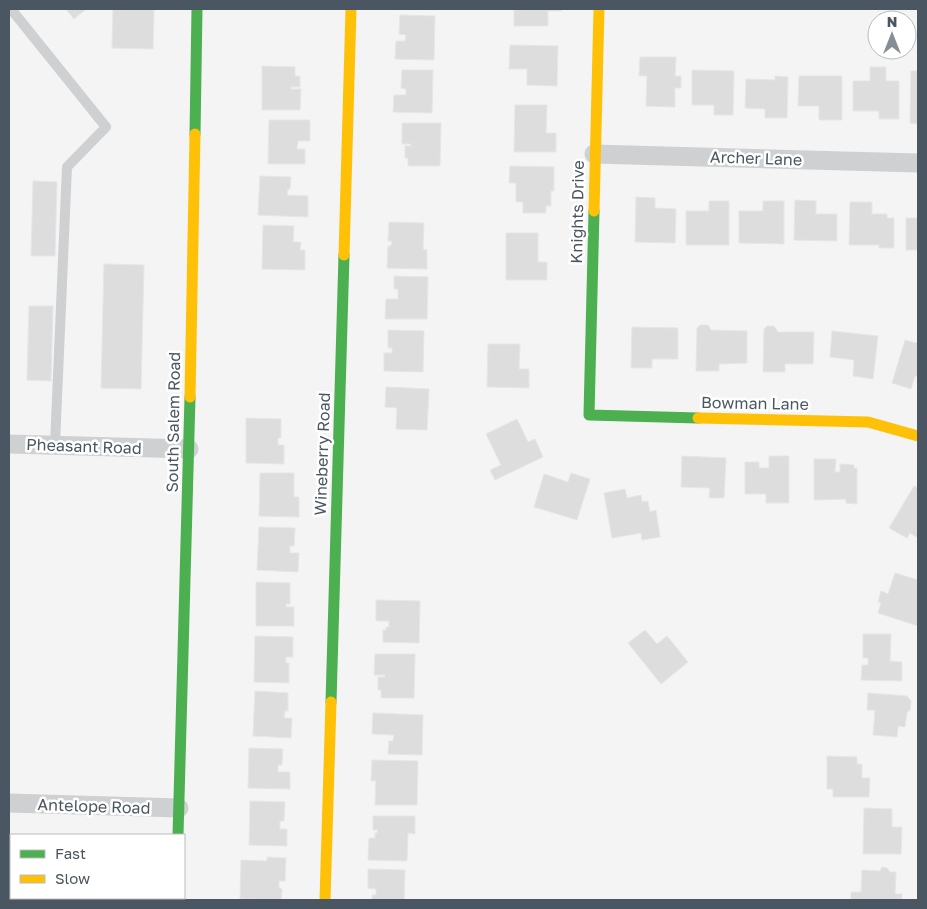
<svg xmlns="http://www.w3.org/2000/svg" width="927" height="909" viewBox="0 0 927 909" font-family="'Golos Text',sans-serif">
<style>
.building{fill:#ddddde;stroke:#e5e6e7}
.lines{fill:none;stroke-linecap:round;stroke-linejoin:round}
.lane{stroke:#ced0d2;stroke-width:10}
.street{stroke:#ced0d2;stroke-width:19}
.fast{stroke:#4caf50;stroke-width:11}
.slow{stroke:#ffc107;stroke-width:11}
.labels{text-anchor:middle;stroke-width:5;stroke-linejoin:round;paint-order:stroke}
.street-label{font-size:16px;fill:#4a5661;stroke:#fff}
</style>
<rect width="100%" height="100%" fill="#f4f4f4"/>
<g class="building">
<polygon points="66,9 86,9 74,19"/>
<polygon points="113,9 154,9 153,49 112,48"/>
<polygon points="514,9 561,9 561,11 548,11 548,26 514,26"/>
<polygon points="400,15 435,16 434,60 395,59 396,41 405,41 406,35 399,34"/>
<polygon points="510,45 558,46 557,86 527,85 527,69 509,69"/>
<polygon points="640,57 676,57 675,76 681,76 681,88 675,88 675,107 646,106 647,76 639,76"/>
<polygon points="262,66 295,67 295,76 300,76 300,87 291,87 291,89 301,89 300,110 262,110"/>
<polygon points="870,67 886,67 886,81 899,81 899,119 879,119 879,111 853,111 853,81 870,81"/>
<polygon points="402,70 433,70 432,113 393,112 394,95 406,95 406,89 401,88"/>
<polygon points="692,70 734,71 733,115 714,115 714,105 692,105"/>
<polygon points="911,71 918,71 918,124 910,123"/>
<polygon points="775,76 788,77 787,118 765,118 765,109 745,108 746,79 775,80"/>
<polygon points="799,76 842,76 842,120 819,120 819,106 798,106"/>
<polygon points="515,105 547,105 546,133 556,133 556,152 514,152"/>
<polygon points="269,120 310,120 310,141 298,141 297,149 305,149 305,164 268,164"/>
<polygon points="402,123 441,123 440,166 408,166 408,158 405,158 405,146 411,146 411,144 402,144"/>
<polygon points="510,166 554,167 554,191 551,191 551,206 546,206 546,213 523,213 523,202 516,202 516,183 509,183"/>
<polygon points="260,176 291,177 290,189 288,189 287,195 308,196 308,217 258,215"/>
<polygon points="33,181 57,182 55,256 31,256"/>
<polygon points="636,197 655,198 655,208 676,209 675,243 635,242"/>
<polygon points="795,200 816,201 816,214 837,214 837,241 794,240"/>
<polygon points="709,201 729,201 729,245 686,245 686,211 709,211"/>
<polygon points="763,201 784,201 784,244 739,243 739,211 763,211"/>
<polygon points="850,202 872,202 872,214 887,214 887,218 894,218 894,248 879,248 879,245 849,245"/>
<rect x="906" y="218" width="12" height="32"/>
<polygon points="389,222 424,223 423,249 427,250 427,269 387,268 388,246 391,246 392,241 388,241"/>
<polygon points="263,225 294,226 293,242 301,242 300,250 305,250 305,270 262,269"/>
<polygon points="506,233 538,233 538,262 547,262 547,280 506,280"/>
<polygon points="104,264 144,265 141,389 101,388"/>
<polygon points="394,276 428,277 427,319 385,319 386,299 398,299 398,289 394,289"/>
<polygon points="29,306 53,306 51,381 27,380"/>
<polygon points="700,325 708,325 711,330 747,331 747,363 719,364 719,371 696,371 697,328"/>
<polygon points="767,326 774,326 778,332 814,332 813,364 785,364 785,372 763,372 764,329"/>
<polygon points="632,327 678,328 678,359 652,359 652,368 631,368"/>
<polygon points="388,330 424,331 423,372 384,371 384,353 392,353 392,348 388,348"/>
<polygon points="832,331 878,336 873,379 853,376 854,360 830,357"/>
<polygon points="905,340 916,343 918,341 918,377 915,376 911,389 892,383"/>
<polygon points="488,344 520,344 519,369 529,369 529,388 487,387"/>
<polygon points="386,387 429,389 427,430 396,429 397,408 385,407"/>
<polygon points="246,418 281,419 281,438 278,438 278,445 284,445 284,464 246,463"/>
<polygon points="517,419 528,442 535,439 543,457 495,480 490,470 501,465 486,434"/>
<polygon points="682,456 726,458 724,498 709,498 710,488 681,487"/>
<polygon points="769,456 789,456 789,503 766,503 766,494 745,494 745,462 759,462 759,468 769,468"/>
<polygon points="814,459 836,459 835,472 840,472 840,464 854,465 854,468 857,468 857,504 846,503 846,499 814,500"/>
<polygon points="260,473 294,473 294,497 299,497 299,517 259,516"/>
<polygon points="571,473 590,479 577,520 534,507 544,474 568,482"/>
<polygon points="914,486 918,488 918,538 910,533 907,538 889,528"/>
<polygon points="625,489 627,498 641,495 642,502 648,501 650,512 656,510 660,537 642,540 641,533 612,538 604,493"/>
<polygon points="259,527 295,528 294,546 290,546 290,553 299,553 298,572 257,570"/>
<polygon points="895,573 918,580 918,626 878,613 881,603 878,602 881,591 888,594"/>
<polygon points="256,582 290,583 290,604 286,604 286,607 294,607 294,626 256,626"/>
<polygon points="376,600 420,601 419,643 383,642 383,630 386,630 386,627 389,627 389,621 376,621"/>
<polygon points="645,630 657,644 667,636 688,662 661,684 628,643"/>
<polygon points="863,634 891,634 890,661 902,662 902,681 861,680 862,665 868,665 868,658 863,658"/>
<polygon points="255,636 293,637 293,657 286,657 286,663 289,663 289,683 254,682"/>
<polygon points="375,654 415,654 414,698 381,698 381,690 378,690 378,677 385,677 385,675 374,675"/>
<polygon points="255,691 288,693 288,711 285,711 284,718 292,718 291,738 253,736"/>
<polygon points="868,693 907,696 911,701 910,710 907,712 905,727 898,726 897,737 873,735 875,710 867,710"/>
<polygon points="373,713 423,715 422,755 388,754 389,741 393,741 394,735 372,734"/>
<polygon points="249,748 283,749 282,765 278,765 278,772 290,772 290,789 248,788"/>
<polygon points="827,756 857,757 857,764 862,764 862,778 870,778 869,797 833,797 833,789 827,789"/>
<polygon points="372,760 418,761 417,805 375,805 376,781 371,781"/>
<polygon points="250,801 285,802 284,821 280,821 280,829 287,829 287,846 249,845"/>
<polygon points="864,808 892,809 892,827 902,827 901,854 863,854"/>
<polygon points="373,816 415,816 415,834 408,833 407,861 368,860 369,838 375,838 375,833 377,833 378,830 373,830"/>
<polygon points="267,857 286,858 285,881 279,881 279,888 282,889 281,900 240,899 241,860 267,861"/>
<polygon points="882,867 887,868 890,872 896,872 895,894 902,894 902,900 851,900 851,892 861,892 862,870 880,871"/>
<polygon points="368,869 405,870 404,900 372,900 372,895 376,895 376,889 368,888"/>
<rect x="70" y="898" width="43" height="2"/>
</g>
<g class="lines">
<polyline class="lane" points="11,9 106,127 67,167 55,445"/>
<g class="street">
<polyline points="594,154 918,163"/>
<polyline points="9,444 189,449"/>
<polyline points="9,803 179,808"/>
</g>
<g class="fast">
<polyline points="195,134 197,9"/>
<polyline points="594,211 589,415 698,418"/>
<polyline points="331,702 344,255"/>
<polyline points="178,835 190,397"/>
</g>
<g class="slow">
<polyline points="594,211 599,9"/>
<polyline points="344,255 351,9"/>
<polyline points="190,397 195,134"/>
<polyline points="698,418 868,422 918,436"/>
<polyline points="176,898 176,900"/>
<polyline points="325,900 331,702"/>
</g>
</g>
<g class="labels">
<g class="street-label">
<text transform="translate(756 158) rotate(2)" y="6">Archer Lane</text>
<text transform="translate(577 212) rotate(-89)" y="6">Knights Drive</text>
<text transform="translate(755 403) rotate(1)" y="6">Bowman Lane</text>
<text transform="translate(173 422) rotate(-89)" y="6">South Salem Road</text>
<text transform="translate(84 446) rotate(2)" y="6">Pheasant Road</text>
<text transform="translate(322 454) rotate(-88)" y="6">Wineberry Road</text>
<text transform="translate(94 806) rotate(2)" y="6">Antelope Road</text>
</g>
</g>
<rect width="927" height="909" fill="none" stroke="#4a5661" stroke-width="20"/>
<rect x="10" y="834" width="175" height="65" fill="#ffffff" stroke="#b7bbc0"/>
<rect x="20" y="850" width="25" height="8" fill="#4caf50" stroke="#b7bbc0"/>
<text x="55" y="859" font-size="15" fill="#4a5661">Fast</text>
<rect x="20" y="875" width="25" height="8" fill="#ffc107" stroke="#b7bbc0"/>
<text x="55" y="884" font-size="15" fill="#4a5661">Slow</text>
<g transform="translate(892 35)"><circle r="24" fill="#ffffff" stroke="#b7bbc0"/>
<path d="M0-4L9 19L0 12L-9 19Z" fill="#868d94"/>
<text y="-8" font-size="14" font-weight="bold" text-anchor="middle" fill="#4a5661">N</text>
</g>
</svg>
